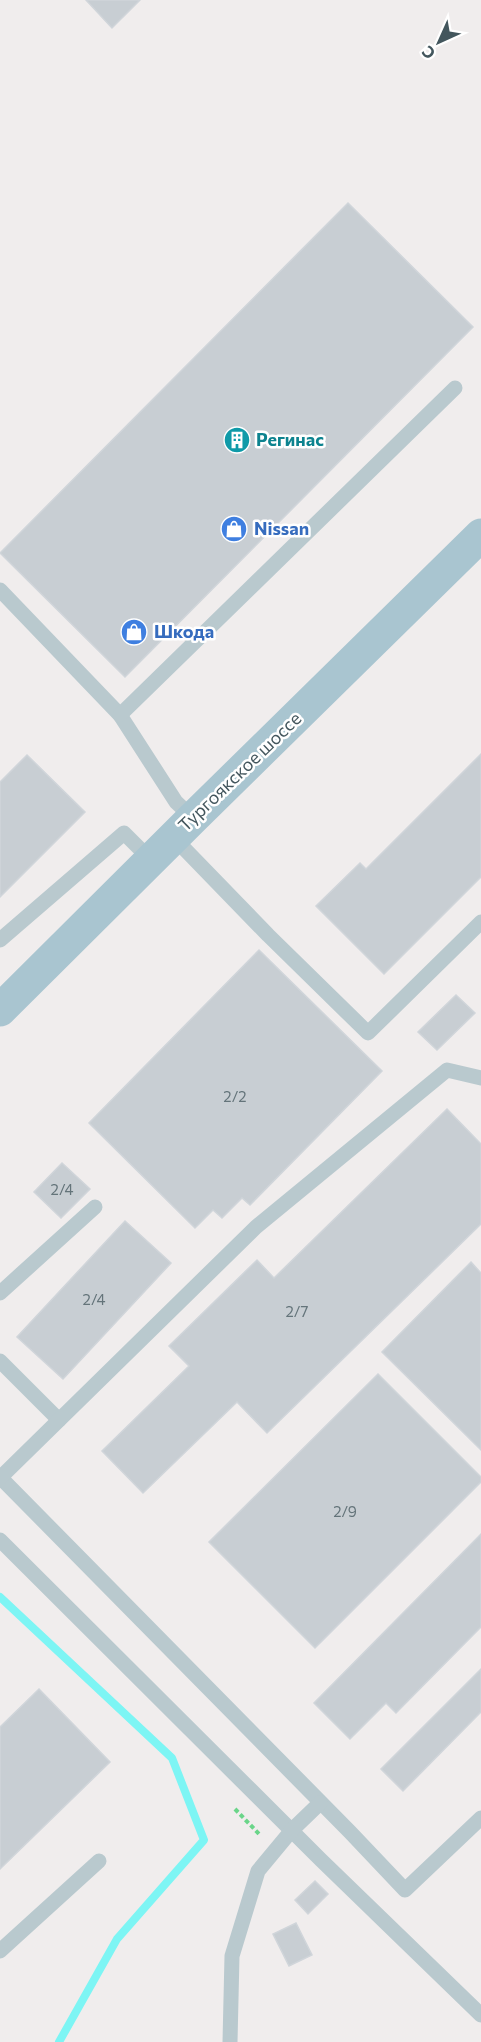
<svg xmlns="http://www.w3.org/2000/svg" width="481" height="2042" viewBox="0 0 481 2042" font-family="Commissioner,sans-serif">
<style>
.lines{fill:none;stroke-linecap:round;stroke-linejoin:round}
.stream{stroke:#7df5f4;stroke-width:8}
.building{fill:#c8ced3;stroke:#d0d5da;stroke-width:1.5}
.path{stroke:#6ad589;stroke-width:4;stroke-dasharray:4.5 3;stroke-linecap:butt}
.service{stroke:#b9c9ce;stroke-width:15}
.primary{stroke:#a9c5d0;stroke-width:33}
.labels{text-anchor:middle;stroke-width:5;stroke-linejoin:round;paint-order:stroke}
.number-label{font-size:15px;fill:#64747a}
.culture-label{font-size:18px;font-weight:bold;fill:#0d838f;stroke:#fff;text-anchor:start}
.shop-label{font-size:18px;font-weight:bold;fill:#366cbe;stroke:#fff;text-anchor:start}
.street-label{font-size:18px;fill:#43565d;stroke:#fff}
</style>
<rect width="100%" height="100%" fill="#f0eded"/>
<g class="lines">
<polyline class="stream" points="0,1597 172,1758 204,1840 117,1939 59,2042"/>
</g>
<g class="building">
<polygon points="86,0 140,0 112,28"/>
<polygon points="348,203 473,327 125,677 0,553"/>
<polygon points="481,754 481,877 384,974 316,906 360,863 366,869"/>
<polygon points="27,755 85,812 0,897 0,782"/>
<polygon points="259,950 382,1071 250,1205 242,1198 222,1218 213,1210 195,1228 89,1123"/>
<polygon points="456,995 475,1013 437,1050 418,1032"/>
<polygon points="447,1109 481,1144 481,1224 267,1433 237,1402 143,1493 102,1451 189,1366 169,1346 257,1260 274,1278"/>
<polygon points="62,1163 90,1189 61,1218 34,1192"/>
<polygon points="125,1221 171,1263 63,1379 17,1337"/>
<polygon points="471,1262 481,1273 481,1450 382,1352"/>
<polygon points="378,1374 481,1477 481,1482 315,1648 209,1542"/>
<polygon points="481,1534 481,1627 396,1713 386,1703 350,1739 314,1703"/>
<polygon points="481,1669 481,1712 403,1791 381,1769"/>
<polygon points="39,1689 110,1762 0,1869 0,1727"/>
<polygon points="315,1881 328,1894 308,1914 295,1900"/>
<polygon points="296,1923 312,1955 289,1966 273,1934"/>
</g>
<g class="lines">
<polyline class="path" points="235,1809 261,1836"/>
<g class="service">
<polyline points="0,590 120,715 176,802 193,818"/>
<polyline points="120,715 455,388"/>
<polyline points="173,837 268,935 368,1033 481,922"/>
<polyline points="0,940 124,833 151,860"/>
<polyline points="0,1293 95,1207"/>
<polyline points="0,1361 59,1420"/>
<polyline points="0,1477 350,1832 405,1890 481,1818"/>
<polyline points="0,1478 256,1227 447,1070 481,1078"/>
<polyline points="0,1540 321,1860 481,2015"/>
<polyline points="0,1951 99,1861"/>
<polyline points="230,2042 232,1956 258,1871 292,1830 320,1803"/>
</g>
<polyline class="primary" points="0,1010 193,818 481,535"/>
</g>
<defs>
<symbol id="building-disc" viewBox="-11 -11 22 22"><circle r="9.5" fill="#0f9aa8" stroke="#fff"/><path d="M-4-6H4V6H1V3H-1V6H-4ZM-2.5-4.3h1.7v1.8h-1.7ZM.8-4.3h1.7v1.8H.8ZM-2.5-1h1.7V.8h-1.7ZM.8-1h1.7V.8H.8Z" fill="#fff"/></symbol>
<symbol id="shop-disc" viewBox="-11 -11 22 22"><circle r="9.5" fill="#3f7fe0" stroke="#fff"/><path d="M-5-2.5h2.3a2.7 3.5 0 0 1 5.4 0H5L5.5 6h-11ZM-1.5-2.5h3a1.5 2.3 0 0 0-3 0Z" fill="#fff"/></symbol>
</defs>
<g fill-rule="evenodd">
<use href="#building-disc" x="222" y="425" width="30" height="30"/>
<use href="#shop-disc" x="219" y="514" width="30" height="30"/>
<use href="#shop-disc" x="119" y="617" width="30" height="30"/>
</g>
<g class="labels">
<g class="number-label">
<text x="235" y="1102">2/2</text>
<text x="62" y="1195">2/4</text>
<text x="94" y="1305">2/4</text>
<text x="297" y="1317">2/7</text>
<text x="345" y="1517">2/9</text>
</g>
<g class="culture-label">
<text x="256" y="446">Регинас</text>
</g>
<g class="shop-label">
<text x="254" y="535">Nissan</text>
<text x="154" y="638">Шкода</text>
</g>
<g class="street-label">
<text transform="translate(240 772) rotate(-44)" y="6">Тургоякское шоссе</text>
</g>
</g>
<g transform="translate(439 42) rotate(225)" stroke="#ffffff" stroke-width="4.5" paint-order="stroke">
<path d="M0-4.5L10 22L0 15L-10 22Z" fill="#43565d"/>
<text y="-9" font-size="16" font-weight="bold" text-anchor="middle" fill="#43565d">С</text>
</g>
</svg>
